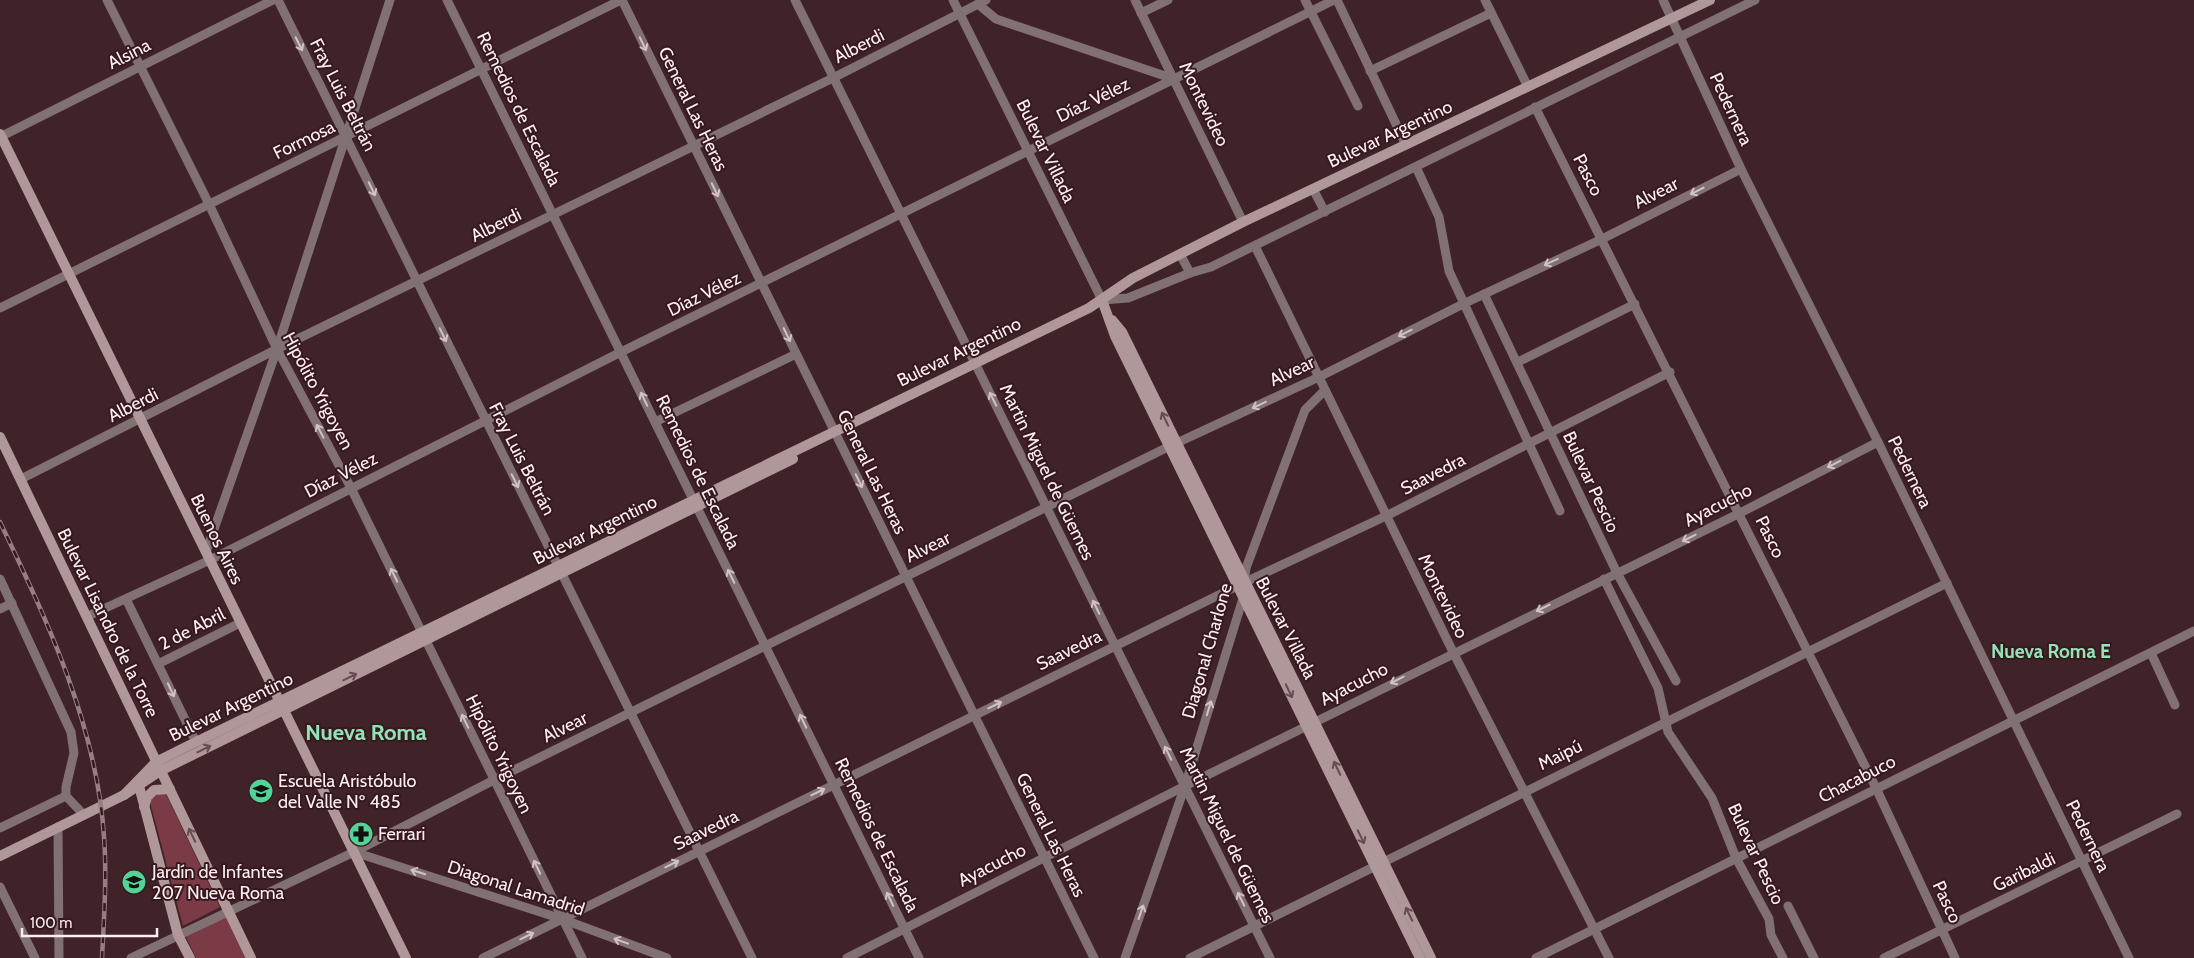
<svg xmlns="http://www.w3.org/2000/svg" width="2194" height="958" viewBox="0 0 2194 958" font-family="Cabin,sans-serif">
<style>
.green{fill:#7a3a46}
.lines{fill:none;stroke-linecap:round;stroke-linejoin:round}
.street{stroke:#817173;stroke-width:9}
.secondary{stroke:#b0979a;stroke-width:10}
.rail-casing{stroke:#967f82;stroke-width:4.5}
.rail{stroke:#35191e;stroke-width:2.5;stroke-dasharray:8;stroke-linecap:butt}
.oneway{stroke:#d2c2c4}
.oneway2{stroke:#664b50}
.labels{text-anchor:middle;stroke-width:4;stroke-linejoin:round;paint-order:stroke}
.street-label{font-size:18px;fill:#feeeef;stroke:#35191e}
.poi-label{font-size:18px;fill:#feeeef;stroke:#35191e;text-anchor:start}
.neighbourhood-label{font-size:19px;font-weight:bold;fill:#93e3b8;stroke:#35191e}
.district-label{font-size:22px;font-weight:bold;fill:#93e3b8;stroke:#35191e}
</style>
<rect width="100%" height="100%" fill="#402328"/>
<g class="green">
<polygon points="165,792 220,907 183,926 150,802 155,793"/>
<polygon points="226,917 246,958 196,958 186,937"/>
</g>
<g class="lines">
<g class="street">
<polyline points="107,0 209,204 277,349 351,488 582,958"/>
<polyline points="278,0 752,958"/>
<polyline points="447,0 919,958"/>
<polyline points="622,0 1094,958"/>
<polyline points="795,0 1270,958"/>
<polyline points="953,0 1102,300 1128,298 1190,273 1211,267 1755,0"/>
<polyline points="1135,0 1243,222"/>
<polyline points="1305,0 1358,106"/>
<polyline points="1337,0 1406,145"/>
<polyline points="1485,0 1528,87"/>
<polyline points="1663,0 1741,169 1878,442 2129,958"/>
<polyline points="978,4 996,19 1174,79"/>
<polyline points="1141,13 1168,0"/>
<polyline points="1370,71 1491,13"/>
<polyline points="1535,107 1876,788 1955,958"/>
<polyline points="0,137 273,0"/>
<polyline points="1416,167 1439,217 1449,271 1560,511"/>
<polyline points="1313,189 1325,212"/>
<polyline points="1255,246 1453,652 1609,958"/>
<polyline points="1180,254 1190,273"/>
<polyline points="1484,294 1617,573 1676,681"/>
<polyline points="0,308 621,0"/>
<polyline points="1518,362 1635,304"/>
<polyline points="655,422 796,354"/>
<polyline points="21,479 277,349 833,78 986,0"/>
<polyline points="206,552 277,349 390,0"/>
<polyline points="0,579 71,732 74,753 66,787 66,796 84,815"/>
<polyline points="1604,579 1658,688 1668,732 1712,798 1736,858 1769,919 1771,935 1783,958"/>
<polyline points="1244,582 1246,568 1305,410 1325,390"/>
<polyline points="126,599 196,742"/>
<polyline points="0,609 12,603"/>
<polyline points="88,616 210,560 621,352 1334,0"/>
<polyline points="2151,653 2175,705"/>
<polyline points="158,664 240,623"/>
<polyline points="58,827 59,958"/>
<polyline points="0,828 66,796"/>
<polyline points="354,852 562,919 667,958"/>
<polyline points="0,887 35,958"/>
<polyline points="1788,906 1814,958"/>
<polyline points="131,958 354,852 494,780 1168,447 1319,377 1463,304 1602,239 1741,169"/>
<polyline points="483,958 1237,586 1386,516 1670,372"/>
<polyline points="847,958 1185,786 1740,513 1878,442"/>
<polyline points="1125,958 1185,786 1244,595"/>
<polyline points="1190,958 1947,583"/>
<polyline points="1536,958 2194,631"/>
<polyline points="1884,958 2177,814"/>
</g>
<g class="secondary">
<polyline points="0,134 406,958"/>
<polyline points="1102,300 1115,336 1420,958"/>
<polyline points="1112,320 1122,332 1431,958"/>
<polyline points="0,437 251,958"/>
<polyline points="138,782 178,935 190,958"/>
<polyline points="124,795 156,762 196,742 1089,308 1133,278 1243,222 1710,0"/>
<polyline points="144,807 147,797 154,790 170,789"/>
<polyline points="0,856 124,795 160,771 793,459"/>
</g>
<defs>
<path id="rail" d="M0,522C47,620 97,726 104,837C107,877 104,918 102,958"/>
</defs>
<use href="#rail" class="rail-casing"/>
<use href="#rail" class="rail"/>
</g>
<defs><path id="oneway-shaft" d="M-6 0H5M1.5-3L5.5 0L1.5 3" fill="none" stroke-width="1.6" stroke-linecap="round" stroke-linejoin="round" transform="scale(1.25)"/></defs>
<g class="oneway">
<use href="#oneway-shaft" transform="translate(299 44) rotate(63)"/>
<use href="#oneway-shaft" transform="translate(643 44) rotate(64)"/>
<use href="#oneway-shaft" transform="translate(372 189) rotate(64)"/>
<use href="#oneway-shaft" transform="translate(715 190) rotate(64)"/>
<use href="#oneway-shaft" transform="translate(1697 191) rotate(153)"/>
<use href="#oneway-shaft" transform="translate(1551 262) rotate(155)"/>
<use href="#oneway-shaft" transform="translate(1405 333) rotate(153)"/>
<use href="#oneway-shaft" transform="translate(443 335) rotate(64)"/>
<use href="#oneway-shaft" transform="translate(787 335) rotate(64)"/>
<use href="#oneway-shaft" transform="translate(644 399) rotate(-116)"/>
<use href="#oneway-shaft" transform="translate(993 399) rotate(-117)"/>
<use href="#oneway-shaft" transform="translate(1259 405) rotate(155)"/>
<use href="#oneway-shaft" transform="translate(320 431) rotate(-118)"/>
<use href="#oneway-shaft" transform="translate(1834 464) rotate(153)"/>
<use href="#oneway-shaft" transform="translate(515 481) rotate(63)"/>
<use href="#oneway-shaft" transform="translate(859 481) rotate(64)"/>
<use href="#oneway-shaft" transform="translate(1689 538) rotate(154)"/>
<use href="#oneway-shaft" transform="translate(394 575) rotate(-116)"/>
<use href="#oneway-shaft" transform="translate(731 576) rotate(-116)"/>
<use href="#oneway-shaft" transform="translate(1096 607) rotate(-116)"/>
<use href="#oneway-shaft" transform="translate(1543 608) rotate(154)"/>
<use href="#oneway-shaft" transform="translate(1397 680) rotate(153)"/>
<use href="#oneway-shaft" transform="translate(171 690) rotate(65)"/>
<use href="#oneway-shaft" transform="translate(995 705) rotate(-26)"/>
<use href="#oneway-shaft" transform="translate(1209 708) rotate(-73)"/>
<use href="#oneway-shaft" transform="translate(465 721) rotate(-116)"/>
<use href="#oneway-shaft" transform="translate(803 721) rotate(-116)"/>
<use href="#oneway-shaft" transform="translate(1168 753) rotate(-116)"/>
<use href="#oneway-shaft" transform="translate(818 792) rotate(-26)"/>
<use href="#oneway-shaft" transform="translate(672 864) rotate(-26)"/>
<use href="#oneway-shaft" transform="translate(537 867) rotate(-116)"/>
<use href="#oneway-shaft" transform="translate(418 872) rotate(-162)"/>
<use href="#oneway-shaft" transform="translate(890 899) rotate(-116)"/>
<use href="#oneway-shaft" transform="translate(1241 899) rotate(-116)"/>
<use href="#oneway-shaft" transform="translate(1141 912) rotate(-71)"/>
<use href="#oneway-shaft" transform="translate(527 936) rotate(-26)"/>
<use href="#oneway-shaft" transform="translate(621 941) rotate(-160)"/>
</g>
<g class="oneway2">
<use href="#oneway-shaft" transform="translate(1165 419) rotate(-116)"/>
<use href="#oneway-shaft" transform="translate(350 677) rotate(-26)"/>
<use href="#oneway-shaft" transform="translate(1289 691) rotate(64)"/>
<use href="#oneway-shaft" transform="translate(204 749) rotate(-26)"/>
<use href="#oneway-shaft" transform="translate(1337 768) rotate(-116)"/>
<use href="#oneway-shaft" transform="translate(192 835) rotate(-116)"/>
<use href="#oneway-shaft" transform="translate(1361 837) rotate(64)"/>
<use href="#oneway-shaft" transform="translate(1409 914) rotate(-116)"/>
</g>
<defs>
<symbol id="school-disc" viewBox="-11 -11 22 22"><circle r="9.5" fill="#53d396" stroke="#35191e"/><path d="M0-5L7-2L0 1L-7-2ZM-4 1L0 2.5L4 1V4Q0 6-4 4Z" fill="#111"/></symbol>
<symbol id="pharmacy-disc" viewBox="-11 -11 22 22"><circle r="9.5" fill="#53d396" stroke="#35191e"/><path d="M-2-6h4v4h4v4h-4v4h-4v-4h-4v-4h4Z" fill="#111"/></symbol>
</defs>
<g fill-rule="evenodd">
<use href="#school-disc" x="247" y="777" width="28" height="28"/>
<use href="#pharmacy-disc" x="347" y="820" width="28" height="28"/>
<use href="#school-disc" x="120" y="868" width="28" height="28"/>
</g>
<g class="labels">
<g class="street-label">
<text transform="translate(859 46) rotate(-27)" y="6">Alberdi</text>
<text transform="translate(129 54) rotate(-27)" y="6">Alsina</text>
<text transform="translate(343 95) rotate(63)" y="6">Fray Luis Beltrán</text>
<text transform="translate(1093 100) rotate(-26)" y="6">Díaz Vélez</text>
<text transform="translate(1204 104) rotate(64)" y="6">Montevideo</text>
<text transform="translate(519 109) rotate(64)" y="6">Remedios de Escalada</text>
<text transform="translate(693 109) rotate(64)" y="6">General Las Heras</text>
<text transform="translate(1731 109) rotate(65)" y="6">Pedernera</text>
<text transform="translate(1390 134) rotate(-25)" y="6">Bulevar Argentino</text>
<text transform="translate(304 140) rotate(-26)" y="6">Formosa</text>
<text transform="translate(1046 151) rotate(64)" y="6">Bulevar Villada</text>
<text transform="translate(1588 175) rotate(63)" y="6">Pasco</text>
<text transform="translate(1656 193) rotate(-27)" y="6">Alvear</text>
<text transform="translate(496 225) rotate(-26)" y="6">Alberdi</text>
<text transform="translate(704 294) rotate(-26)" y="6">Díaz Vélez</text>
<text transform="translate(959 352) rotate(-26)" y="6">Bulevar Argentino</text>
<text transform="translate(1292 371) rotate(-25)" y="6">Alvear</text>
<text transform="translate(318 391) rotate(62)" y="6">Hipólito Yrigoyen</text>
<text transform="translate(133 405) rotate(-27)" y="6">Alberdi</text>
<text transform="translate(522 459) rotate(63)" y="6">Fray Luis Beltrán</text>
<text transform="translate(698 472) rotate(64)" y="6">Remedios de Escalada</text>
<text transform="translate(872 472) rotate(64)" y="6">General Las Heras</text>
<text transform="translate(1047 472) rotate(64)" y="6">Martin Miguel de Güemes</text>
<text transform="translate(1910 472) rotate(64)" y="6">Pedernera</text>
<text transform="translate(1433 474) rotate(-27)" y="6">Saavedra</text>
<text transform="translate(341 475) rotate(-27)" y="6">Díaz Vélez</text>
<text transform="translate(1591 482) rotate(65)" y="6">Bulevar Pescio</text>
<text transform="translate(1718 505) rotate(-27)" y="6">Ayacucho</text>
<text transform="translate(595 530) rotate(-26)" y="6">Bulevar Argentino</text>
<text transform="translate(1770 537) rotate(64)" y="6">Pasco</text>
<text transform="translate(217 539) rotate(64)" y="6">Buenos Aires</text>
<text transform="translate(928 547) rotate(-26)" y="6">Alvear</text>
<text transform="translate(1443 596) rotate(64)" y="6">Montevideo</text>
<text transform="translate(108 623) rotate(64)" y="6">Bulevar Lisandro de la Torre</text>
<text transform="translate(1286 628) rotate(63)" y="6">Bulevar Villada</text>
<text transform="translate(192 629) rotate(-27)" y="6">2 de Abril</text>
<text transform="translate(1069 650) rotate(-26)" y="6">Saavedra</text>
<text transform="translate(1207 651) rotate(-74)" y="6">Diagonal Charlone</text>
<text transform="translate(1354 684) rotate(-27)" y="6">Ayacucho</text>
<text transform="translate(231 707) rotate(-26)" y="6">Bulevar Argentino</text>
<text transform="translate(565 727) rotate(-26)" y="6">Alvear</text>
<text transform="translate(499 754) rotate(64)" y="6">Hipólito Yrigoyen</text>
<text transform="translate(1560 755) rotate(-26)" y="6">Maipú</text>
<text transform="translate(1857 779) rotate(-27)" y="6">Chacabuco</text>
<text transform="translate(706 830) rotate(-26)" y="6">Saavedra</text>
<text transform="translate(877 835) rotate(64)" y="6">Remedios de Escalada</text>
<text transform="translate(1051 835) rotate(64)" y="6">General Las Heras</text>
<text transform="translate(1227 835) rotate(64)" y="6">Martin Miguel de Güemes</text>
<text transform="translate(2088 836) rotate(64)" y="6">Pedernera</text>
<text transform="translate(1756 854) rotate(65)" y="6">Bulevar Pescio</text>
<text transform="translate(992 865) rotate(-27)" y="6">Ayacucho</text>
<text transform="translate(2024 872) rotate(-26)" y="6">Garibaldi</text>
<text transform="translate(516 888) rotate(18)" y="6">Diagonal Lamadrid</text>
<text transform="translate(1947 902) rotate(65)" y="6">Pasco</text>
</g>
<g class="poi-label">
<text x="278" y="787">Escuela Aristóbulo<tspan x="278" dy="21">del Valle Nº 485</tspan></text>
<text x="378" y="840">Ferrari</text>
<text x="152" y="878">Jardín de Infantes<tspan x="152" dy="21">207 Nueva Roma</tspan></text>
</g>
<g class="neighbourhood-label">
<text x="2051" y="658">Nueva Roma E</text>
</g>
<g class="district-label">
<text x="366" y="740">Nueva Roma</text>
</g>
</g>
<path d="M22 928v8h135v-8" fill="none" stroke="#feeeef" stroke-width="2.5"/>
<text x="30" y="928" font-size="15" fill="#feeeef" stroke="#35191e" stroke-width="4" paint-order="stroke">100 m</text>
</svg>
